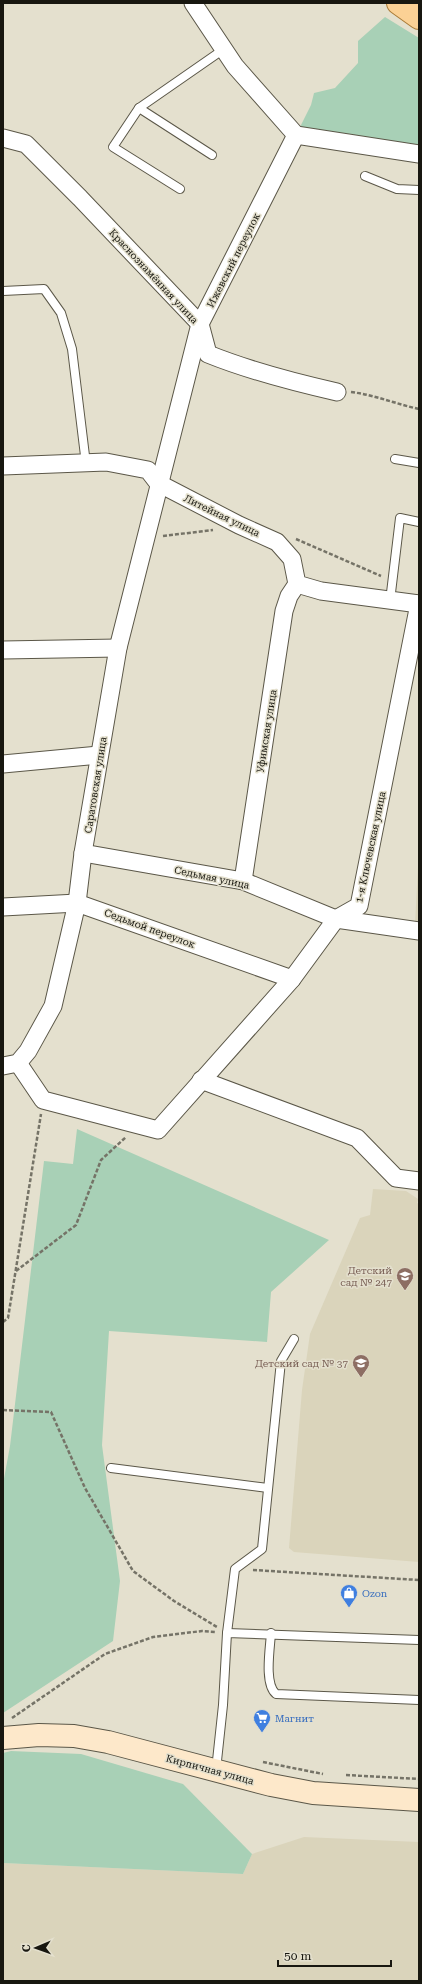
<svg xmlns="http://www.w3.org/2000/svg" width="422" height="1984" viewBox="0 0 422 1984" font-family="'Roboto Serif',serif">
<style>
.built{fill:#dad4bb}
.green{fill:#a8d0b6}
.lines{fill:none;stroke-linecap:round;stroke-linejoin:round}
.lane-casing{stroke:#5b5748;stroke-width:10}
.street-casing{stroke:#5b5748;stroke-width:19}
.secondary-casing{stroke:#5b5748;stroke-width:24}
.primary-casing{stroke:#aa7c39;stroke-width:24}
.path{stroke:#757367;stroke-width:2.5;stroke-dasharray:4 2;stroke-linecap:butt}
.lane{stroke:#fff;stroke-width:8}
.street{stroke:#fff;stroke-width:17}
.secondary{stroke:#fde8ca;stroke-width:22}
.primary{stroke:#fbd195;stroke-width:22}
.labels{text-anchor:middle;stroke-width:3;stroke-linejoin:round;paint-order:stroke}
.street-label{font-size:10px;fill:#181710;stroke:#e4e0ce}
.education-label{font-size:10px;fill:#785e54;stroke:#e4e0ce;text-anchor:end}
.shop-label{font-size:10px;fill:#366cbe;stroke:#e4e0ce;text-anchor:start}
</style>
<rect width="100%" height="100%" fill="#e4e0ce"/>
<g class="built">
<polygon points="419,848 419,924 415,924"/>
<polygon points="373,1189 406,1191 418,1199 417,1203 419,1204 419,1562 294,1552 289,1548 302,1390 310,1334 360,1218 370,1215"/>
<polygon points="304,1837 419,1842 419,1981 3,1981 3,1863 243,1874 252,1854"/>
</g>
<g class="green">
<polygon points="385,17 419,38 419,151 297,133 311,105 314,93 335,88 358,63 358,41"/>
<polygon points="77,1129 329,1240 271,1292 267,1342 109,1331 102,1445 120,1581 113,1641 3,1713 3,1484 10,1446 44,1161 73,1164"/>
<polygon points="11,1751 81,1754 183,1784 252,1854 243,1874 3,1863 3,1753"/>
</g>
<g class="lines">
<defs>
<g id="lane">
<polyline points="139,108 212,155"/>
<polyline points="365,176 397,189 419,190"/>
<polyline points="180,189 113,147 139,108 224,49"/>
<polyline points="3,291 44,289 61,313 72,349 86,464"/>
<polyline points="395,459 419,463"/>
<polyline points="390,601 400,518 419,522"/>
<polyline points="111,1468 268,1488"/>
<polyline points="227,1633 235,1569 262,1549 281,1361 294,1339"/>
<path d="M271,1633C270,1649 264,1684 276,1694L419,1700"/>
<polyline points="216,1770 223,1705 227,1633 419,1640"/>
</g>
<g id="street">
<polyline points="193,3 235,66 296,135 419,154"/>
<path d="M3,138L26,144L80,198L200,324L208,354C250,371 293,382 337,392"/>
<polyline points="3,466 106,462 148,470 158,483 239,525 277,542 292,559 297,584 321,591 419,604"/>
<polyline points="3,650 118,648"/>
<polyline points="3,764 99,755"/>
<polyline points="83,853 243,881 336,919 419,931"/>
<polyline points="243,881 284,611 289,596 297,584"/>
<polyline points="3,907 77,903 292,979"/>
<polyline points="18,1063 43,1100 158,1130 292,979 336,919 359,906 419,604"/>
<polyline points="3,1066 18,1063 28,1051 53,1006 77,903 83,853 118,648 200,324 296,135"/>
<polyline points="201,1080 357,1138 396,1178 419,1181"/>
</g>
<polyline id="secondary" points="3,1738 39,1735 74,1736 108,1742 271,1785 313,1793 419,1800"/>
<polyline id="primary" points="398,3 419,18"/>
</defs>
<use href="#lane" class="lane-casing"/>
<use href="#street" class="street-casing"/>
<use href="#secondary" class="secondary-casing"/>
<use href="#primary" class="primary-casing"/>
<g class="path">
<path d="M351,392C375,395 396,404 419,409"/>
<polyline points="163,536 213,530"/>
<polyline points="296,539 381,576"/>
<polyline points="16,1271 76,1225 101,1160 126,1137"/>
<polyline points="3,1322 8,1318 41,1114"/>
<polyline points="3,1410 51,1412 85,1488 133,1571 174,1601 217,1627"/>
<polyline points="253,1570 419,1580"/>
<polyline points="12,1718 105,1654 153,1637 202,1631 216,1632"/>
<polyline points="263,1762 323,1774"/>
<polyline points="346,1775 419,1779"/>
</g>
<use href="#lane" class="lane"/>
<use href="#street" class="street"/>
<use href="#secondary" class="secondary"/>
<use href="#primary" class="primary"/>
</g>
<defs>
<symbol id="school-pin" viewBox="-11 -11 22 30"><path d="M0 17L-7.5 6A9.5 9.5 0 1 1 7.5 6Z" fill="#8d6e63" stroke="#e4e0ce"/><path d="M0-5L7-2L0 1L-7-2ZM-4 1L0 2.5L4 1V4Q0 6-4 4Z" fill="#fff"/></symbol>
<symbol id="shop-pin" viewBox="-11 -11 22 30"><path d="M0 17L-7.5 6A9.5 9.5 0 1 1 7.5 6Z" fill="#3f7fe0" stroke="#e4e0ce"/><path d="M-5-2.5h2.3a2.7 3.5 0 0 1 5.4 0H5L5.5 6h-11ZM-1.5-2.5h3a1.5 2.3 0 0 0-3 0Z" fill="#fff"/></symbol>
<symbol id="supermarket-pin" viewBox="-11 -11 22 30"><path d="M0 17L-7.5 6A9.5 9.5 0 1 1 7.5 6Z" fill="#3f7fe0" stroke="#e4e0ce"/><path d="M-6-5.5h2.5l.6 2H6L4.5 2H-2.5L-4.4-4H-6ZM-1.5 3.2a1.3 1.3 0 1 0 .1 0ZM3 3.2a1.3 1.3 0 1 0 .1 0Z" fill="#fff"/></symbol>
</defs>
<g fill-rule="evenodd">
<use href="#school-pin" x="395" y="1266" width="20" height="27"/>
<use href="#school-pin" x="351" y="1353" width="20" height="27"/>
<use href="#shop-pin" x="339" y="1583" width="20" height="27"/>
<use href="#supermarket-pin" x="252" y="1708" width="20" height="27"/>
</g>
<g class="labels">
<g class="street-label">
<text transform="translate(233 260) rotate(-63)" y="4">Ижевский переулок</text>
<text transform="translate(154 276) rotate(47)" y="4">Краснознамённая улица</text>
<text transform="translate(222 515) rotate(26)" y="4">Литейная улица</text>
<text transform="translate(266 731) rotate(-81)" y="4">Уфимская улица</text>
<text transform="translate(95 785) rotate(-81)" y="4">Саратовская улица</text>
<text transform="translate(370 847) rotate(-78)" y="4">1-я Ключевская улица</text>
<text transform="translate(212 877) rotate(12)" y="4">Седьмая улица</text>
<text transform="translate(150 928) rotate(20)" y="4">Седьмой переулок</text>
<text transform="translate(210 1769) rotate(15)" y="4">Кирпичная улица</text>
</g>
<g class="education-label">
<text x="392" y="1274">Детский<tspan x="392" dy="12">сад № 247</tspan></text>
<text x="348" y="1367">Детский сад № 37</text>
</g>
<g class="shop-label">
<text x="362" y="1597">Ozon</text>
<text x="275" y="1722">Магнит</text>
</g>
</g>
<rect width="422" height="1984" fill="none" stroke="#181710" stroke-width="8"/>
<g transform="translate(36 1948) rotate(268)" stroke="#e4e0ce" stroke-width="3" paint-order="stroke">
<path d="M0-3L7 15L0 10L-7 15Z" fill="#181710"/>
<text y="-6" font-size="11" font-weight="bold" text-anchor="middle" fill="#181710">С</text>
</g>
<path d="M278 1960v6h113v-6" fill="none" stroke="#181710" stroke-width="2"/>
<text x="284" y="1960" font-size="12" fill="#181710" stroke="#e4e0ce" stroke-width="3" paint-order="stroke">50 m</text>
</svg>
